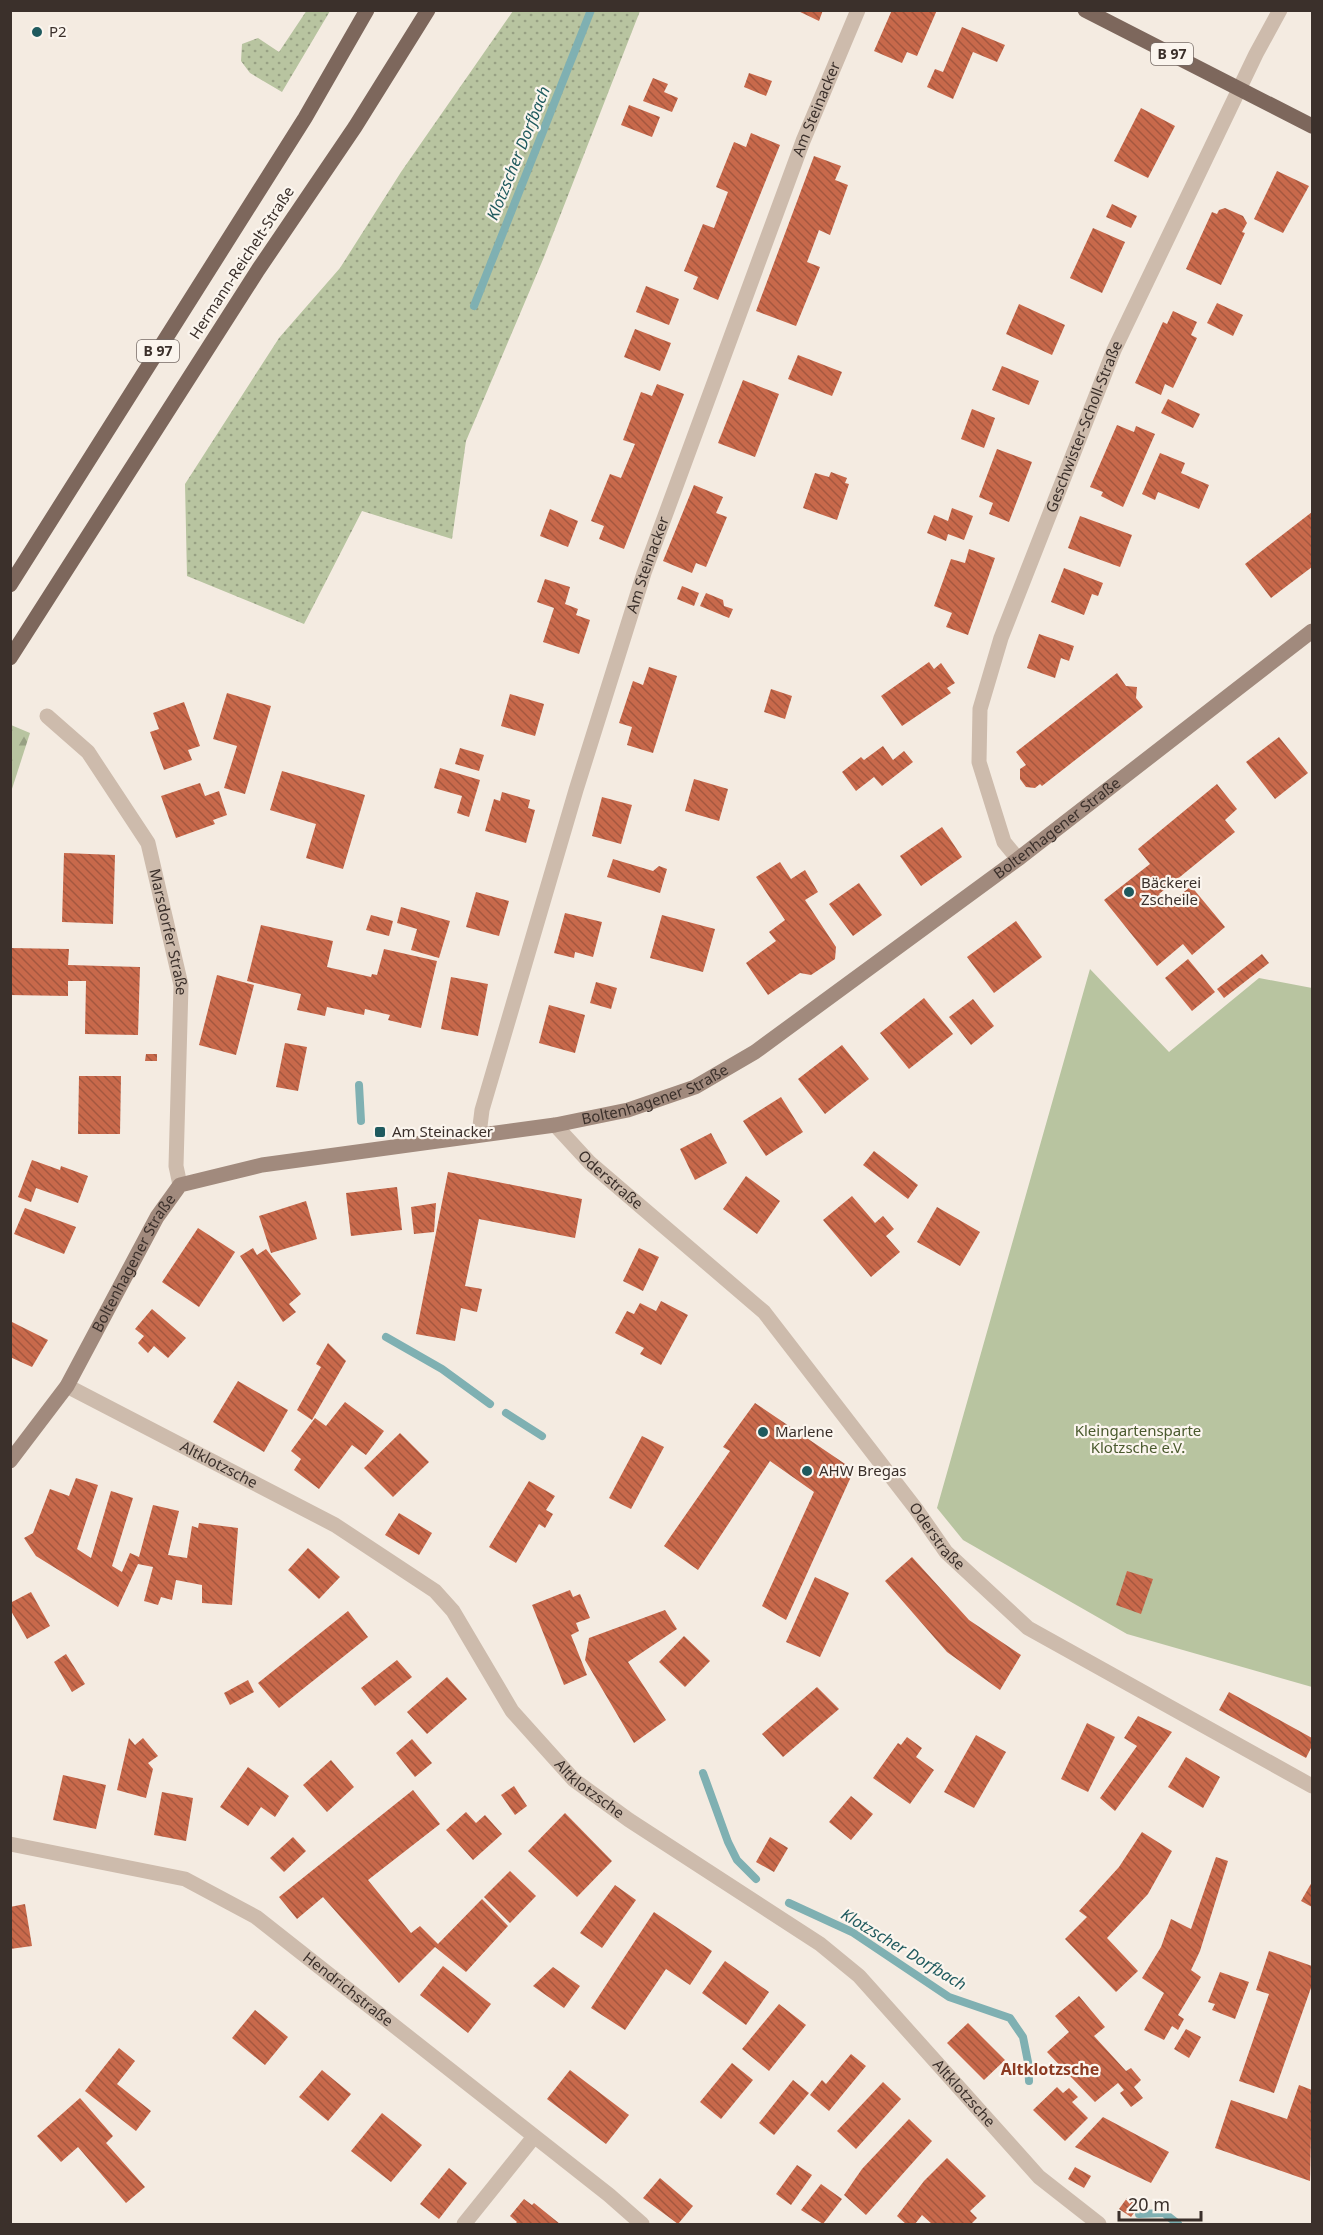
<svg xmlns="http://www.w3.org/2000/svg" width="1323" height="2235" viewBox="0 0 1323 2235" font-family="'Noto Sans',sans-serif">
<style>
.grass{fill:url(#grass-dots)}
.forest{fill:url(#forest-firs)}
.garden{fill:#b8c4a0}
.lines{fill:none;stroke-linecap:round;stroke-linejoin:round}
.stream{stroke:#7fb0b2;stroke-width:8}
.building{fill:url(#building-back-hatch)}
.street{stroke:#cdbbac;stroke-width:15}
.secondary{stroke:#a18a7d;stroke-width:15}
.primary{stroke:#7d675c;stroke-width:15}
.poi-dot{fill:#1f5a5e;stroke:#fbf5ee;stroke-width:2}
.labels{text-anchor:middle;stroke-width:4.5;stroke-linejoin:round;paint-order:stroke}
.shield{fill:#fbf5ee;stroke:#756b66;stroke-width:1.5}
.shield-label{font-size:14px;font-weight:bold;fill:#3b302b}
.poi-label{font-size:15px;fill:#3b302b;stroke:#fbf5ee;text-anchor:start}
.street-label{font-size:15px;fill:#3b302b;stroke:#fbf5ee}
.park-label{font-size:15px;fill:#4a5a2e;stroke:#fbf5ee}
.water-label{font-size:16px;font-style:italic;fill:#1f5a5e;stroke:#fbf5ee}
.neighbourhood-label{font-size:16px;font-weight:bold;fill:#8c3b22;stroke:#fbf5ee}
</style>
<defs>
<pattern id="grass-dots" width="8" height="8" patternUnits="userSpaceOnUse" patternTransform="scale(1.5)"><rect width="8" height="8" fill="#b8c4a0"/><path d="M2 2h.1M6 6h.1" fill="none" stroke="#97a083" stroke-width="1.8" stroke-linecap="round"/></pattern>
<pattern id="forest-firs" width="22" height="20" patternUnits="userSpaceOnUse" patternTransform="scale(1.5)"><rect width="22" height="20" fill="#b8c4a0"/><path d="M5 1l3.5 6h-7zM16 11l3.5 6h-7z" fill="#97a083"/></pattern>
<pattern id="building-back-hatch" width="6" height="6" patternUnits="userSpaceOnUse" patternTransform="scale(1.5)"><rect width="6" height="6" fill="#c8694b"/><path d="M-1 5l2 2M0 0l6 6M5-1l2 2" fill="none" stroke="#a4573f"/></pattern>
</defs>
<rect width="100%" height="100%" fill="#f4ebe1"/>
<g class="grass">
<polygon points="307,10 330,11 282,92 250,73 241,61 242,44 258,38 279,52"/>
<polygon points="513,11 640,11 544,257 466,441 452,539 362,511 304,624 187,576 185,484 279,338 340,268 401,172"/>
</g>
<polygon class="forest" points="11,725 30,733 11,792"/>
<polygon class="garden" points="1090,969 1169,1052 1259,978 1312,988 1312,1687 1127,1634 963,1540 937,1508"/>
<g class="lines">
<g class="stream">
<polyline points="474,306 591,10"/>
<polyline points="359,1085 361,1121"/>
<polyline points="386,1337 442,1369 490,1404"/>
<polyline points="506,1413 542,1436"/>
<polyline points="703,1773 728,1842 737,1860 756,1879"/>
<polyline points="789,1903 852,1932 949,1997 1010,2018 1023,2037 1028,2062 1029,2081"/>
<polyline points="1139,2214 1164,2213 1178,2224"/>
</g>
</g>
<g class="building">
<polygon points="796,10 823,10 819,21"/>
<polygon points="892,10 937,10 917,56 907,52 902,63 874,51"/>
<polygon points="962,27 1005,45 997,62 973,52 953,99 927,87 935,69 943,72"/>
<polygon points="749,73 772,81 766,96 744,87"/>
<polygon points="653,78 668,84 664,92 678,98 672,112 643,101"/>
<polygon points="629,105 660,117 652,137 621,125"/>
<polygon points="1141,108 1175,126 1148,178 1114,161"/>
<polygon points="751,133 780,145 718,300 693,289 698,277 684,271 703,224 714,228 728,192 716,187 734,142 746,147"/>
<polygon points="814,156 841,166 835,180 848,185 830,235 819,230 807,262 820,267 796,326 756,311"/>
<polygon points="1277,171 1309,186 1283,233 1254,219"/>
<polygon points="1112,204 1137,216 1131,228 1106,217"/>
<polygon points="1225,208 1243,216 1247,223 1242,232 1245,233 1221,285 1186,269 1212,212 1217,214 1219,210"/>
<polygon points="1093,228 1125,242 1102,293 1070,278"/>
<polygon points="646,286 679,299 669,325 636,312"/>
<polygon points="1217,303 1243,315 1233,336 1207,323"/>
<polygon points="1019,304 1065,325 1052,355 1006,334"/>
<polygon points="1173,311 1197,322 1191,335 1197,338 1173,388 1165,384 1161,395 1135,383 1163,322 1167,324"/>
<polygon points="635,329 671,343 660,371 624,357"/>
<polygon points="798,355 842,372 832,396 788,379"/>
<polygon points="1002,366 1039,381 1029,405 992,390"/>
<polygon points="743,380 779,394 755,457 718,443"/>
<polygon points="657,384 684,394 624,549 599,539 604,526 591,521 610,474 621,478 635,444 623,440 641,392 652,396"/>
<polygon points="1168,399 1200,414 1193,428 1161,413"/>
<polygon points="972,409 995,418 984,448 961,439"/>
<polygon points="1117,425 1134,432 1136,426 1155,434 1123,507 1101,496 1103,492 1090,487"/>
<polygon points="997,449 1032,462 1009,522 989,514 993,503 979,497"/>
<polygon points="1160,453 1185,463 1181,473 1209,485 1199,509 1158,492 1155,500 1142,494"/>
<polygon points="831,472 847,478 845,483 849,484 837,520 803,508 815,473 829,477"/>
<polygon points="694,485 723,497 716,513 727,517 706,567 696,563 692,573 663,561"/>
<polygon points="952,508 973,516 964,540 948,534 946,541 927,533 934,515 948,521"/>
<polygon points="550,509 578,521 568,547 540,536"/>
<polygon points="1312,512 1312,567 1271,598 1245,564"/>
<polygon points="1080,516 1132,535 1120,567 1068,548"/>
<polygon points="969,549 995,558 968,635 946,627 952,613 934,606 951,559 965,563"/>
<polygon points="1064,568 1103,583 1098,596 1092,594 1084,615 1051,602"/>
<polygon points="545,579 570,587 565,604 578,609 576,615 590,620 579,654 543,642 554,608 537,602"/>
<polygon points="682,586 699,593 694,606 677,599"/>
<polygon points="706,593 723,600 724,606 733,609 729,618 700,606"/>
<polygon points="1039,634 1074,646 1069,661 1061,658 1055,678 1027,668"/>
<polygon points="929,662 934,669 941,663 955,683 947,688 951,693 902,726 881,696"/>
<polygon points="649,667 677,676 653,753 627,745 632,727 619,723 633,681 643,685"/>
<polygon points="1117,673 1126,686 1137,687 1136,698 1143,707 1042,786 1040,784 1035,788 1026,787 1020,779 1020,769 1026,765 1016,752"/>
<polygon points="771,689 792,696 785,719 764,712"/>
<polygon points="227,693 271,706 245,794 224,788 237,746 213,739"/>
<polygon points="510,694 544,704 535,736 501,726"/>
<polygon points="184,702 200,746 188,750 192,760 164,770 150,732 159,729 153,713"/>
<polygon points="1279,737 1308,773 1275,799 1246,762"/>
<polygon points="883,746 893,760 904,751 913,762 882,786 874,777 856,791 842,772 861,757 864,760"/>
<polygon points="460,748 484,755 479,771 455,764"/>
<polygon points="440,768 480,780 469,817 457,813 462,796 434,788"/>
<polygon points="282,771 365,795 343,869 306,858 316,824 270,810"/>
<polygon points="694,779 728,789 719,821 685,811"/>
<polygon points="200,783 205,796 219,791 227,815 213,820 215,824 176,838 161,796"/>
<polygon points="1217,784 1237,809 1225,820 1235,832 1159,894 1168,905 1191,886 1225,927 1192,955 1183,944 1157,966 1104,900 1150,864 1138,849"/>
<polygon points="502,792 530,800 528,808 535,810 526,843 485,831 494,799 500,801"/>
<polygon points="602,797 632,805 621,844 592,836"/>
<polygon points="942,827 962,857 921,886 900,856"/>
<polygon points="64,853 115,855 113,924 62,922"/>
<polygon points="613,859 653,871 659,866 667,869 660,893 607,877"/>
<polygon points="780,862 791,879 805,870 818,892 805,900 836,947 835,959 811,975 800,973 768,995 746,963 776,941 769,932 785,920 756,877"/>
<polygon points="859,883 882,915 853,936 829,904"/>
<polygon points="476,892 509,901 499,936 466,927"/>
<polygon points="401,907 450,921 439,958 411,950 417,929 397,923"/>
<polygon points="565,913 602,922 593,957 575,952 574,958 554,953"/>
<polygon points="371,915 393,921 389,936 366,930"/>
<polygon points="662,915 715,929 703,972 650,958"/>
<polygon points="1016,921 1042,957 994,993 967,957"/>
<polygon points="261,925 333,941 327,967 371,977 372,974 377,975 384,949 437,961 421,1028 388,1020 390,1015 365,1009 364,1015 327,1007 325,1016 297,1010 301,994 247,981"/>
<polygon points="10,948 69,949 68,965 140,967 138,1035 85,1034 86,981 68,981 68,996 10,995"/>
<polygon points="1262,954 1269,963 1224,998 1217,989"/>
<polygon points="1188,959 1215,992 1192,1011 1165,978"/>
<polygon points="217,975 254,985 236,1055 199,1045"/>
<polygon points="451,977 488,984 478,1036 441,1029"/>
<polygon points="596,982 617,988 611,1009 590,1003"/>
<polygon points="924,998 953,1034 909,1069 880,1033"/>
<polygon points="973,999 994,1026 971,1045 949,1017"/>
<polygon points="549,1005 585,1015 575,1053 539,1043"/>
<polygon points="285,1043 307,1047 298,1091 276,1087"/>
<polygon points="842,1045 869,1079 825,1114 798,1079"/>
<polygon points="146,1054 157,1054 157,1061 145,1061"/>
<polygon points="79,1076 121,1076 120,1134 78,1134"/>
<polygon points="781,1097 803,1132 766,1156 743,1121"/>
<polygon points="711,1133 727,1163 695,1180 680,1149"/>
<polygon points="874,1151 918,1185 908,1199 863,1165"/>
<polygon points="32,1160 60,1170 61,1166 88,1176 78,1203 36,1188 31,1202 18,1197"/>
<polygon points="448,1172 582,1199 575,1238 479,1219 465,1286 482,1289 477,1312 461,1308 455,1341 416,1334"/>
<polygon points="746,1176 780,1201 757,1234 723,1209"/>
<polygon points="397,1187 402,1230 351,1236 346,1193"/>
<polygon points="852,1196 875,1223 883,1216 894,1229 886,1236 900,1252 871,1277 823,1220"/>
<polygon points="306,1201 317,1239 271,1253 259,1216"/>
<polygon points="436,1203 434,1232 414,1234 411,1207"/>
<polygon points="937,1207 980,1232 960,1266 917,1242"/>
<polygon points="25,1208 76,1227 64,1254 14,1234"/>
<polygon points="198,1228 235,1252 199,1307 162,1282"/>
<polygon points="253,1248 257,1255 266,1249 301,1294 289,1304 296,1312 283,1322 240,1256"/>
<polygon points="639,1248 659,1257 643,1291 623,1281"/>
<polygon points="661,1301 688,1315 661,1365 640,1354 644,1348 615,1333 627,1311 634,1314 640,1303 656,1311"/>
<polygon points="152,1309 186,1338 168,1358 154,1346 148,1353 138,1343 144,1336 135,1329"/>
<polygon points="10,1321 48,1340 32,1367 10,1357"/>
<polygon points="328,1343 346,1361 312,1420 297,1410 321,1367 316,1364"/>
<polygon points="238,1381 288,1410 264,1452 213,1422"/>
<polygon points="345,1402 384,1431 366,1455 352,1445 319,1489 294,1470 301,1459 291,1451 315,1418 326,1426"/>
<polygon points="755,1403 854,1470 786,1620 762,1606 814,1492 770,1461 698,1570 664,1546 730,1451 723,1447"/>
<polygon points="400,1433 429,1462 393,1497 364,1468"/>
<polygon points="642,1436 664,1447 631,1509 609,1498"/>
<polygon points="76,1478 98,1485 77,1549 91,1558 111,1491 133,1498 112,1566 122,1572 130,1553 139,1557 153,1505 179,1511 168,1555 187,1558 192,1526 198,1528 199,1523 238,1528 232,1605 202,1603 202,1585 176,1580 172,1600 161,1597 158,1605 144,1601 153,1567 138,1564 118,1607 36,1556 24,1538 33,1533 50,1489 69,1496"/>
<polygon points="529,1481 555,1496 546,1510 553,1514 545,1528 539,1524 516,1563 489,1547"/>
<polygon points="399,1513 432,1533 419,1555 385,1535"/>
<polygon points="308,1548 340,1577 319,1599 288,1570"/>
<polygon points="912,1557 969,1620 1021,1655 1000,1690 947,1652 885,1581"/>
<polygon points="1127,1571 1153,1579 1141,1614 1116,1605"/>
<polygon points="815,1577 849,1593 820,1657 786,1642"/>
<polygon points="570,1590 573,1597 580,1594 590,1618 576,1623 579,1631 571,1635 587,1675 564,1685 532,1605"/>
<polygon points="31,1592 50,1626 27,1639 10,1609 10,1603"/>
<polygon points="665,1610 677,1629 628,1662 666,1720 634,1743 585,1660 589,1638"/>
<polygon points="348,1611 368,1637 279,1708 258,1683"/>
<polygon points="684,1636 710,1661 685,1687 659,1662"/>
<polygon points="66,1654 85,1684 72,1692 54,1662"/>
<polygon points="397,1660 412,1677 375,1706 361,1688"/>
<polygon points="447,1677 467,1699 427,1734 407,1712"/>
<polygon points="248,1680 254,1692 230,1705 224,1693"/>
<polygon points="817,1687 839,1709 783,1757 762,1734"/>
<polygon points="1229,1692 1312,1738 1312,1746 1306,1758 1219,1710"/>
<polygon points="1138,1716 1172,1732 1115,1811 1100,1798 1137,1746 1124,1738"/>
<polygon points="1087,1723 1115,1737 1088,1792 1061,1779"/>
<polygon points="976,1735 1006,1752 974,1808 944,1792"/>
<polygon points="907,1737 922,1748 916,1757 934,1770 910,1804 873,1778 898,1743 901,1745"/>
<polygon points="129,1738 135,1745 143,1738 158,1756 148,1763 153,1769 146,1798 117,1790"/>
<polygon points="412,1739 432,1763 415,1777 396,1753"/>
<polygon points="1186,1757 1220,1777 1203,1808 1168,1787"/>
<polygon points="331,1760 354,1787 327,1812 303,1785"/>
<polygon points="248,1767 289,1796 275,1817 261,1807 248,1826 220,1807"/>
<polygon points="63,1775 106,1785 96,1829 53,1820"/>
<polygon points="514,1786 527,1806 515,1815 501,1795"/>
<polygon points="413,1790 440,1824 368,1880 411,1933 420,1926 438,1944 482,1899 508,1926 466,1972 435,1947 399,1983 323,1897 297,1919 279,1897"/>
<polygon points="162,1792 193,1798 186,1841 154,1835"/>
<polygon points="851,1796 873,1814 851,1840 829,1822"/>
<polygon points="466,1812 476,1823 485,1815 502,1834 473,1860 446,1830"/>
<polygon points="565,1813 612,1861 577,1897 528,1851"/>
<polygon points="1142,1832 1172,1851 1148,1894 1107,1938 1138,1971 1116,1992 1065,1939 1087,1917 1079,1911 1119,1867"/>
<polygon points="293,1837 306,1851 284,1872 270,1858"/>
<polygon points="770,1837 788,1848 774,1872 756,1862"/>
<polygon points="1216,1857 1228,1861 1200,1951 1191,1970 1201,1977 1178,2015 1184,2019 1178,2030 1172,2026 1164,2040 1144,2030 1164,1993 1142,1978 1161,1947 1171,1919 1191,1929"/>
<polygon points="510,1871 536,1896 510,1923 484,1897"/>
<polygon points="1312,1882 1312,1907 1301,1901"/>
<polygon points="615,1885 636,1900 602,1948 580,1933"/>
<polygon points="25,1904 32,1946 10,1949 10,1907"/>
<polygon points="654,1912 712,1951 690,1985 666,1969 625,2030 591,2008"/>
<polygon points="1269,1951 1312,1966 1312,1985 1274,2093 1239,2081 1269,1994 1256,1990"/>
<polygon points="725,1961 769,1992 746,2025 702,1993"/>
<polygon points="443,1966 491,2004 468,2033 420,1995"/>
<polygon points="553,1967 580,1986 564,2008 533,1986"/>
<polygon points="1220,1972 1249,1982 1235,2019 1212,2010 1215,2004 1208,2002"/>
<polygon points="1079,1996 1105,2027 1094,2036 1126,2071 1131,2068 1141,2080 1134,2087 1143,2098 1131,2107 1120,2093 1124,2090 1118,2083 1095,2102 1047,2052 1069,2032 1055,2016"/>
<polygon points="779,2004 806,2025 769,2071 742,2049"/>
<polygon points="255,2010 288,2037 265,2065 232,2038"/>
<polygon points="968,2023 1005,2060 984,2080 947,2043"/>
<polygon points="1186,2029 1201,2037 1189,2058 1174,2049"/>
<polygon points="119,2048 135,2061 117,2084 151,2111 136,2131 85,2091"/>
<polygon points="851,2054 866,2066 829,2111 810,2095 822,2080 826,2084"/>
<polygon points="732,2063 753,2080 721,2119 700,2102"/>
<polygon points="322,2070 351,2094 328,2121 299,2097"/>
<polygon points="570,2070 629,2115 606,2144 547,2099"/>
<polygon points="793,2080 809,2093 774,2135 759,2123"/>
<polygon points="883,2082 901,2099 856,2149 837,2131"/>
<polygon points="1299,2085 1312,2090 1310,2181 1215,2148 1231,2100 1287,2119"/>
<polygon points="1057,2087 1063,2093 1069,2088 1078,2097 1072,2102 1088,2118 1065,2141 1033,2110"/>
<polygon points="80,2098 113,2136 106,2143 145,2187 126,2203 78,2147 61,2162 37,2136"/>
<polygon points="382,2113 422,2145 391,2182 351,2151"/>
<polygon points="1103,2117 1169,2152 1151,2183 1075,2147"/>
<polygon points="909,2119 932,2141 866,2215 844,2195 862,2169"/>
<polygon points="947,2158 986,2196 970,2211 977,2218 971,2224 932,2224 922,2215 915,2224 906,2224 897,2216 924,2181"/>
<polygon points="797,2165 812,2175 791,2205 776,2194"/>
<polygon points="1075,2167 1091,2176 1084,2188 1068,2179"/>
<polygon points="449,2168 467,2183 439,2219 420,2204"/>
<polygon points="660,2178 693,2206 678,2224 643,2198"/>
<polygon points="821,2184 842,2199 823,2224 801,2210"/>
<polygon points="1127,2198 1139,2206 1131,2217 1119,2209"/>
<polygon points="524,2199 532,2205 534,2203 560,2224 515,2224 517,2222 510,2216"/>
</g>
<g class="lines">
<g class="street">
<path id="s1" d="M47,716L88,752L148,843L181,985L176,1166L180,1185"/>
<path id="s2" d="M1018,859L1004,842L979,762L980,709L1001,638L1114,350L1256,54L1280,10"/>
<path id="s3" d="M555,1125L590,1163L764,1312L916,1509L946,1552L1028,1628L1312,1786"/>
<path id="s4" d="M479,1134L482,1110L576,790L644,573L803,141L858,10"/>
<path id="s5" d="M67,1386L335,1525L435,1591L453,1611L512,1711L574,1780L629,1820L820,1944L859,1976L1039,2177L1099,2224"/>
<path id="s6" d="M10,1844L185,1879L256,1917L609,2195L642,2224"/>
<polyline points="464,2224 533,2138"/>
</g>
<path class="secondary" id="s7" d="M10,1461L67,1386L157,1217L180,1185L262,1165L555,1125L628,1110L695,1087L755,1052L1018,859L1312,631"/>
<g class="primary">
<polyline points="1085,10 1312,126"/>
<polyline points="10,585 305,118 367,10"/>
<polyline points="10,658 258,270 355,127 428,10"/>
</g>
</g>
<g class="poi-dot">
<circle cx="37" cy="32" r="6"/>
<circle cx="1129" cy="892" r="6"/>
<rect x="374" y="1126" width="12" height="12" rx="3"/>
<circle cx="763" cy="1432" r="6"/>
<circle cx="807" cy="1471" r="6"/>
</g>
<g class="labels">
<g class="shield">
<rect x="1151" y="43" width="42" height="22" rx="4.5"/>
<rect x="137" y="340" width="42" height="22" rx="4.5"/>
</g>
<g class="shield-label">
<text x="1172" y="59">B 97</text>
<text x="158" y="356">B 97</text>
</g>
<g class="poi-label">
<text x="49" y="37">P2</text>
<text x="1141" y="888">Bäckerei<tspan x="1141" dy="17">Zscheile</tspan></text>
<text x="392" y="1137">Am Steinacker</text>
<text x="775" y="1437">Marlene</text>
<text x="819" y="1476">AHW Bregas</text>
</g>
<g class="street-label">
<text dy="5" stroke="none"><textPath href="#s4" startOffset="1080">Am Steinacker</textPath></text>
<text transform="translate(242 263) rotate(-57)" y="5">Hermann-Reichelt-Straße</text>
<text dy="5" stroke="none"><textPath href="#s2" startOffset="460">Geschwister-Scholl-Straße</textPath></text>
<text dy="5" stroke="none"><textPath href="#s4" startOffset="594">Am Steinacker</textPath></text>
<text dy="5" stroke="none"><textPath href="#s7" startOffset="1296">Boltenhagener Straße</textPath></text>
<text dy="5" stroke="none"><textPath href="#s1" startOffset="255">Marsdorfer Straße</textPath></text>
<text dy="5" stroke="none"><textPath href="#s7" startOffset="810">Boltenhagener Straße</textPath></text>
<text dy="5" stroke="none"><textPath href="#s3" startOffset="78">Oderstraße</textPath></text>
<text dy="5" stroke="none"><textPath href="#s7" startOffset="234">Boltenhagener Straße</textPath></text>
<text dy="5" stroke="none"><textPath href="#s5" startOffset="171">Altklotzsche</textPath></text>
<text dy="5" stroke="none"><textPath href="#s3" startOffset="564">Oderstraße</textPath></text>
<text dy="5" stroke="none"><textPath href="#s5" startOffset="675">Altklotzsche</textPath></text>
<text dy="5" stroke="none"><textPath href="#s6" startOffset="376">Hendrichstraße</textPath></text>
<text dy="5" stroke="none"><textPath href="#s5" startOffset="1161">Altklotzsche</textPath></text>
</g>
<g class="park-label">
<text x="1138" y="1436">Kleingartensparte<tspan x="1138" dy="17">Klotzsche e.V.</tspan></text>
</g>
<g class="water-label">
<text transform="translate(518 153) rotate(-68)" y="6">Klotzscher Dorfbach</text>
<text transform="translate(904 1949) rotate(31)" y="6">Klotzscher Dorfbach</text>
</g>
<g class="neighbourhood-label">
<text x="1050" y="2075">Altklotzsche</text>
</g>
</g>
<rect width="1323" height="2235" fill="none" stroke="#3b302b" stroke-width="24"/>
<path d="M1119 2211v9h82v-9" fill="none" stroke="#3b302b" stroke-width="3"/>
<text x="1128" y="2211" font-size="18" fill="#3b302b" stroke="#fbf5ee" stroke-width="4.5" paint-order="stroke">20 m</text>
</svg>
